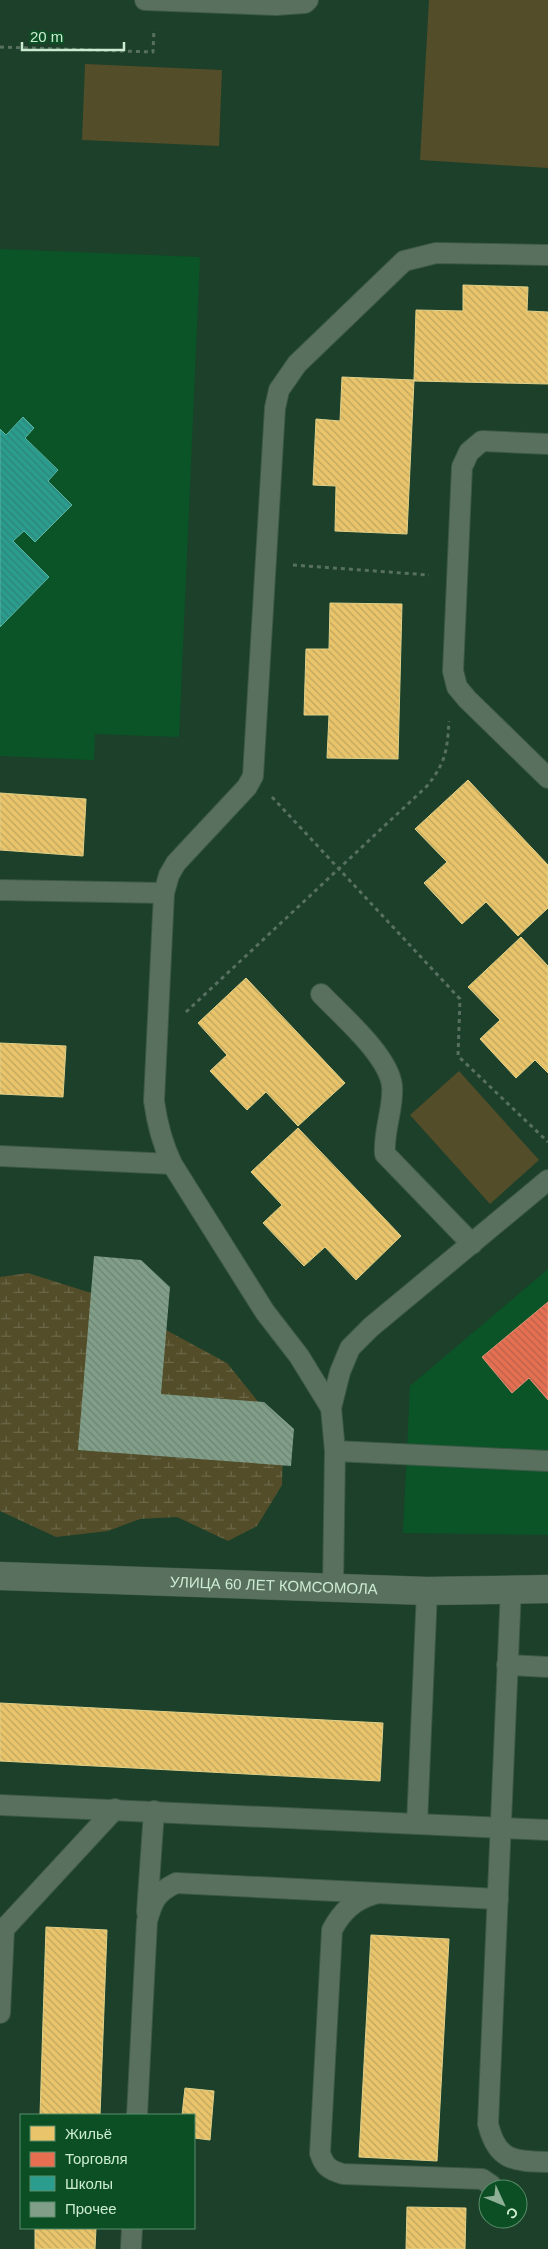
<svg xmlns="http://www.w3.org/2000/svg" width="548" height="2249" viewBox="0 0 548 2249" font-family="Helvetica,sans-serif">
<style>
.built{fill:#0a5428}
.green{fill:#534d2a}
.wetland{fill:url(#wetland-marsh)}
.homes{fill:url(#homes-back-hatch);stroke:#e0d089}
.shops{fill:url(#shops-back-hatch);stroke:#df9478}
.schools{fill:url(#schools-back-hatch);stroke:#5bb5a3}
.building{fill:url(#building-back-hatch)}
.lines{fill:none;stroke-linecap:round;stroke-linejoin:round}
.service-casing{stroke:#3d5946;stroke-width:22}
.minor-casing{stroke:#3d5946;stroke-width:29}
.path{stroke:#58705f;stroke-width:3;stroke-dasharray:4 4;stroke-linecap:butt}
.service{stroke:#59705f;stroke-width:20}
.minor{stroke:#59705f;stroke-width:28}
.labels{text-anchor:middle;stroke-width:5;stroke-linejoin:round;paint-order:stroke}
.street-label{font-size:15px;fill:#ccecd2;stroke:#0d4f25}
</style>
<defs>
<pattern id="wetland-marsh" width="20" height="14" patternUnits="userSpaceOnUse" patternTransform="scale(1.25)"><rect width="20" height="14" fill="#534d2a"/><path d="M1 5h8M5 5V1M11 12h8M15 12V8" fill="none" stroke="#6b6748"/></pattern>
<pattern id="homes-back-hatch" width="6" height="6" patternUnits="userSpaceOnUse" patternTransform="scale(1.25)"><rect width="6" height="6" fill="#e9c46a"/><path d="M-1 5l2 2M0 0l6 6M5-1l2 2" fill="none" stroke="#bea55f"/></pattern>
<pattern id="shops-back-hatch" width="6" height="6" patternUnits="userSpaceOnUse" patternTransform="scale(1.25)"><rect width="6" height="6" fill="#e76f51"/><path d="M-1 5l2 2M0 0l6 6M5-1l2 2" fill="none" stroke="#b4634c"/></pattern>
<pattern id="schools-back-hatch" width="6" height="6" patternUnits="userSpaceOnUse" patternTransform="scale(1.25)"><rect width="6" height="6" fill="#2a9d8f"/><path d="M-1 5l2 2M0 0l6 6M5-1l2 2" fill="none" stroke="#308377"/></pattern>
<pattern id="building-back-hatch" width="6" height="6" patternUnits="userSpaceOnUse" patternTransform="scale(1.25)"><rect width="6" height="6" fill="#819e89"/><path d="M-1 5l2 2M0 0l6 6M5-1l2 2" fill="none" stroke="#6d8473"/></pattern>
</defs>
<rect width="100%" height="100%" fill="#1c4029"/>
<g class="built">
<polygon points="0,249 200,257 179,737 95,734 94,760 0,756"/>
<polygon points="548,1269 548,1535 403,1533 410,1386"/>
</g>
<g class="green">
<polygon points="429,0 548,0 548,168 420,160"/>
<polygon points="85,64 222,70 219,146 82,140"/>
<polygon points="459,1071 539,1160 490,1204 410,1115"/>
</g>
<polygon class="wetland" points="28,1273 107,1298 227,1363 264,1409 283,1446 282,1485 257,1526 228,1541 177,1517 140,1519 108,1531 56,1537 0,1511 0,1277"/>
<g class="homes">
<polygon points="463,285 528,287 527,311 548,312 548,384 414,381 416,310 463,311"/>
<polygon points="342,377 414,380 407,534 335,531 336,486 313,485 316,419 340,421"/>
<polygon points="330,603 402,604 398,759 327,758 329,715 304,715 306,649 329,649"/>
<polygon points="468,780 548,865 548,908 518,936 486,902 462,924 424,883 447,862 415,829"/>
<polygon points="0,793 86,799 83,856 0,850"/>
<polygon points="521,937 548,966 548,1073 535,1060 516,1078 480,1039 500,1020 468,987"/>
<polygon points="246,978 345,1083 298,1126 266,1092 247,1110 210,1071 227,1055 198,1023"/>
<polygon points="0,1043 66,1046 63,1097 0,1094"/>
<polygon points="298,1128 401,1236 356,1280 325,1247 304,1266 263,1223 282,1205 251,1172"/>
<polygon points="0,1703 383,1723 380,1781 0,1761"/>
<polygon points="46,1927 107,1930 100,2115 40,2115"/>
<polygon points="371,1935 449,1939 437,2161 359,2157"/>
<polygon points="185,2088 214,2091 210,2140 194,2138 194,2115 182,2115"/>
<polygon points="407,2207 466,2208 465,2249 406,2249"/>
<polygon points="35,2228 96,2228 95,2249 35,2249"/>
</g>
<polygon class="shops" points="548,1302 548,1400 529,1378 512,1393 482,1357"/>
<polygon class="schools" points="23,417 34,428 25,438 58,470 48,481 72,505 35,542 24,531 13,541 49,577 0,627 0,429 6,435"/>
<polygon class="building" points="94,1256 141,1260 170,1287 161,1394 264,1402 294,1429 291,1466 78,1450"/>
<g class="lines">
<defs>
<g id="service">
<polyline points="145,0 276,5 305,3 308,0"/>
<polyline points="548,444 482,441 469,452 462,467 453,671 457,687 467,699 548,778"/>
<polyline points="0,890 164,893"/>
<path d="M321,994C342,1016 389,1056 392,1086C394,1108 383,1131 385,1154L472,1244"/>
<polyline points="0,1156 172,1164"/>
<polyline points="331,1408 340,1372 350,1348 371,1327 548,1180"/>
<polyline points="335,1451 548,1461"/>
<path d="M333,1587L335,1451L331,1408L299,1356L265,1312L172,1164C162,1143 157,1123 154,1101L164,893L169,875L176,863L247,787L253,776L275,408L279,390L297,364L404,261L436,253L548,255"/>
<path d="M511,1588L488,2124C497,2161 513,2161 548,2162"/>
<polyline points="507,1665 548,1667"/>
<polyline points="0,1805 548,1830"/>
<polyline points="417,1824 427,1591"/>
<path d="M375,1894C354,1900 342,1911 332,1930L320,2153C324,2166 329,2170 343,2174L482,2179L491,2185"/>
<polyline points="147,1912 154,1811"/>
<polyline points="0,2013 4,1929 115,1809"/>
<path d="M137,2115L147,1921C153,1900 156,1893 176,1883L498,1899"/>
<polyline points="131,2247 132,2228"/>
</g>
<g id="minor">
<path id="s1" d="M0,1576L427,1591L548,1589"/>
</g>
</defs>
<use href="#service" class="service-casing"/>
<use href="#minor" class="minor-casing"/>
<g class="path">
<polyline points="0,47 153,52 154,29"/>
<polyline points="293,565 429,575"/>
<polyline points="272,797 460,999 458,1056 548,1142"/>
<path d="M186,1012L427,786C446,762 447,751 449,721"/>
</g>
<use href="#service" class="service"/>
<use href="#minor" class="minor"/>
</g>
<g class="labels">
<g class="street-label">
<text dy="5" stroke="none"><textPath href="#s1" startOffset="274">УЛИЦА 60 ЛЕТ КОМСОМОЛА</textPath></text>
</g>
</g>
<rect x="20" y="2114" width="175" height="115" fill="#0d4f25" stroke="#598e6a"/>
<rect x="30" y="2126" width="25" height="15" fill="#e9c46a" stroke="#598e6a"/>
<text x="65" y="2139" font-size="15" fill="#ccecd2">Жильё</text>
<rect x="30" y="2152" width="25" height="15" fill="#e76f51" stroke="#598e6a"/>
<text x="65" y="2164" font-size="15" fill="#ccecd2">Торговля</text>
<rect x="30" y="2176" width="25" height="15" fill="#2a9d8f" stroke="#598e6a"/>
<text x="65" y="2189" font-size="15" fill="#ccecd2">Школы</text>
<rect x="30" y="2202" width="25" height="15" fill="#819e89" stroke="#598e6a"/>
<text x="65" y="2214" font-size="15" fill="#ccecd2">Прочее</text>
<g transform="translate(503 2204) rotate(134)"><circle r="24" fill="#0d4f25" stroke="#598e6a"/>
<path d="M0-4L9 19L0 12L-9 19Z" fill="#8eb097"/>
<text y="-8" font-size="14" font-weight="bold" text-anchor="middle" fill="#ccecd2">С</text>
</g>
<path d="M22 42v8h102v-8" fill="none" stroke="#ccecd2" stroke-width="2.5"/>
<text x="30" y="42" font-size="15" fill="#ccecd2" stroke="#0d4f25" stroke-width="4" paint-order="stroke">20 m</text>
</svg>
